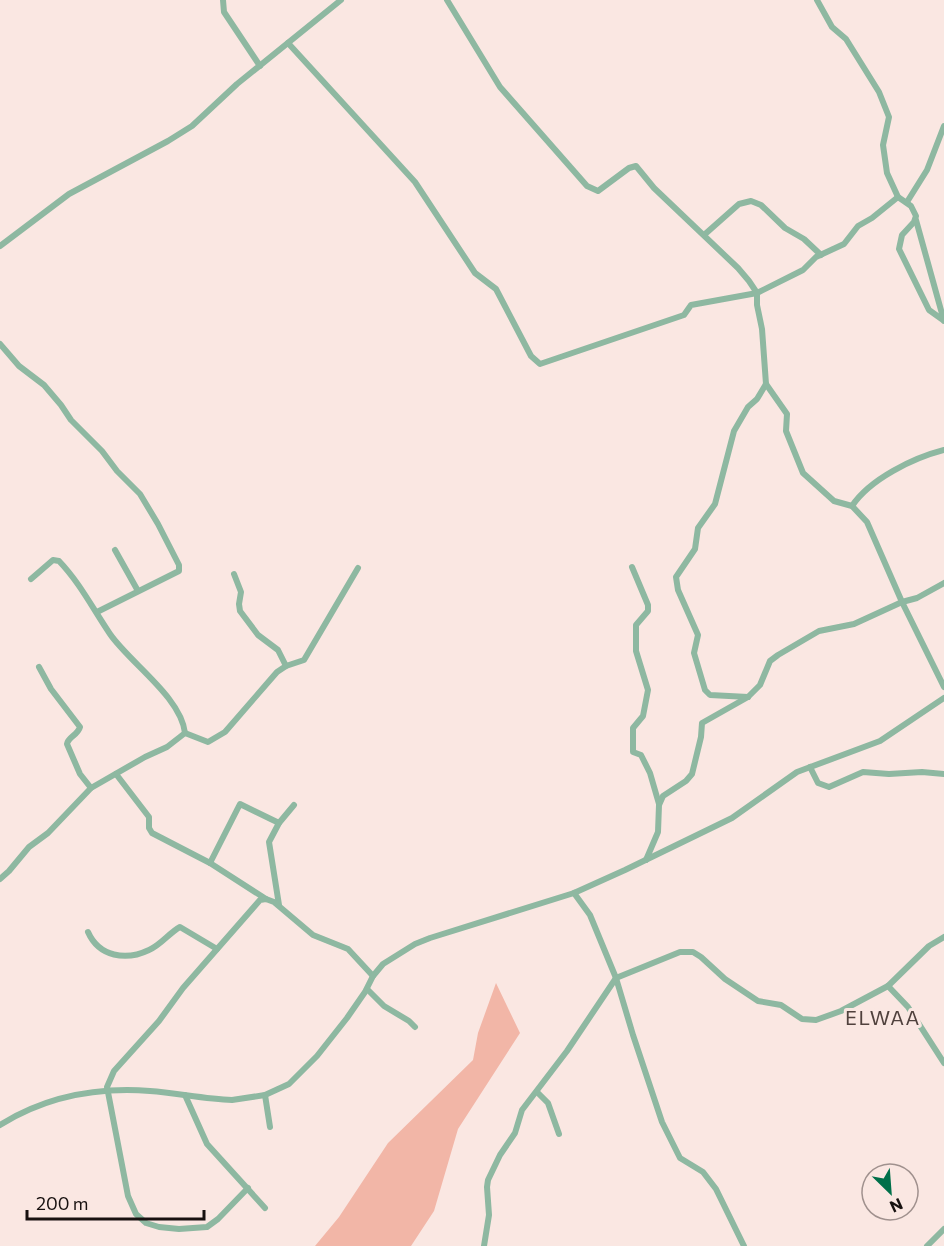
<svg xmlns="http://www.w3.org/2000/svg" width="944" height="1246" viewBox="0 0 944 1246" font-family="Commissioner,sans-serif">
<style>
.green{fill:#f2b6a7}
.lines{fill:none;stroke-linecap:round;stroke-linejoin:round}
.minor{stroke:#8eb8a1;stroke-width:6}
.labels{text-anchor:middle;stroke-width:6;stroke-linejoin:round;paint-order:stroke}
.quarter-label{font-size:20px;letter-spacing:1.5px;fill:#50413d;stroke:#fae7e2}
</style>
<rect width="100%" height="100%" fill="#fae7e2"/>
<polygon class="green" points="496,983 520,1033 458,1129 434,1211 411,1246 315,1246 339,1217 388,1143 473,1060 478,1033"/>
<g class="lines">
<g class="minor">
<polyline points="223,0 224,12 260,66"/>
<polyline points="447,0 500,87 587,186 598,191 629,168 636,166 654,188 738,268 749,281 757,293 757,305 762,329 766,384 757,399 748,407 734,431 715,504 698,528 695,549 676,577 678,590 698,635 694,653 705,690 710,695 748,697"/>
<polyline points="817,0 832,27 846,39 879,92 889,117 883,145 887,173 898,197 911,206 916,216 914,222 902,235 899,249 929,310 943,320"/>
<polyline points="288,43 415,182 475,273 496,289 531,356 540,364 684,315 691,305 757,293 803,270 816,257 844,244 858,226 872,218 898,197"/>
<polyline points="907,202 927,170 944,126"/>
<polyline points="916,220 944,321"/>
<polyline points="704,235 739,204 751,201 761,205 785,228 804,239 821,255"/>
<polyline points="0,246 69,194 168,141 192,126 237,84 341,0"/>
<polyline points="0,344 19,366 44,385 61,405 71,420 102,451 117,471 140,494 158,524 179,565 179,571 97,612"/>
<polyline points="766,384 787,414 786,431 803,473 834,501 852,506 867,522 902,602 944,687"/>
<path d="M852,506C870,479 913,458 944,450"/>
<polyline points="115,550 138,591"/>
<polyline points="632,567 648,605 648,611 636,625 636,651 648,690 643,716 633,728 633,752 641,755 650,773 659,804"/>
<polyline points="234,574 241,592 239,604 240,611 258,635 278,650 286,666"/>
<path d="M31,579L53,560L59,561C80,583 93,609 110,634C130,663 181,697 185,733"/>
<path d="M39,667L51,689L80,727C78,735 68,737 67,744L80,774L91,788"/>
<polyline points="185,733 208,742 225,732 277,672 286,666 304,660 358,568"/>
<polyline points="810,767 818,783 829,787 863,772 889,774 922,772 944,774"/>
<polyline points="116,774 149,817 149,828 152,833 210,863 266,899"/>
<polyline points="646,860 658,832 659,805 663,796 686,781 692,774 701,737 702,723 748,697 760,685 770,661 778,655 819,631 854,624 902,602 917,598 944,583"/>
<polyline points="210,863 240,804 279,823"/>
<polyline points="0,879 9,871 29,847 48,833 91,788 145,757 167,747 185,733"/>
<polyline points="574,893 590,915 616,978 633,1035 662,1122 680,1158 703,1172 716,1189 744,1246"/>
<polyline points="279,905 269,842 279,823 294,805"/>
<path d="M88,932C99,957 126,961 149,950C161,945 169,933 180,927L217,949"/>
<polyline points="888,986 908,1007 944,1063"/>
<polyline points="367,989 384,1006 409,1021 415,1027"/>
<polyline points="537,1092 548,1103 559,1134"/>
<polyline points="185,1095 207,1144 265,1208"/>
<polyline points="265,1095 270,1127"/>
<path d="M0,1125C45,1097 97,1087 150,1091C177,1093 205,1099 232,1100L265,1095L289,1084L317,1056L347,1018L365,992L373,976L383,964L415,944L430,938L574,893L625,870L732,818L797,772L880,741L944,698"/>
<polyline points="248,1188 218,1219 207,1227 179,1229 159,1227 146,1223 136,1214 128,1196 107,1087 114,1071 159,1021 183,988 260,900 266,899 274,902 313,935 348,949 373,976"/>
<polyline points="484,1246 489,1215 487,1187 488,1180 500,1155 515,1133 522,1110 567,1051 616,978 680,952 693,952 701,957 725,979 758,1001 781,1005 802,1019 816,1020 841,1011 888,986 929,946 944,937"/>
<polyline points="927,1246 944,1229"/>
</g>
</g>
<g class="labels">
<g class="quarter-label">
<text x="883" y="1025">ELWAA</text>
</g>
</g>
<g transform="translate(890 1192) rotate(155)"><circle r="28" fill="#fae7e2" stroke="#a0918e" stroke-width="1.5"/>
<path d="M0-4.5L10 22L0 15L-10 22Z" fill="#00704a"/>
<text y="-9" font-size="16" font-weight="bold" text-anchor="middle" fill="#181110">N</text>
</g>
<path d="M27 1210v9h177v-9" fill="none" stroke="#181110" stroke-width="3"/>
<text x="36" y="1210" font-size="18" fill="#181110" stroke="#fae7e2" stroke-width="4.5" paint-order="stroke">200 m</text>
</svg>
